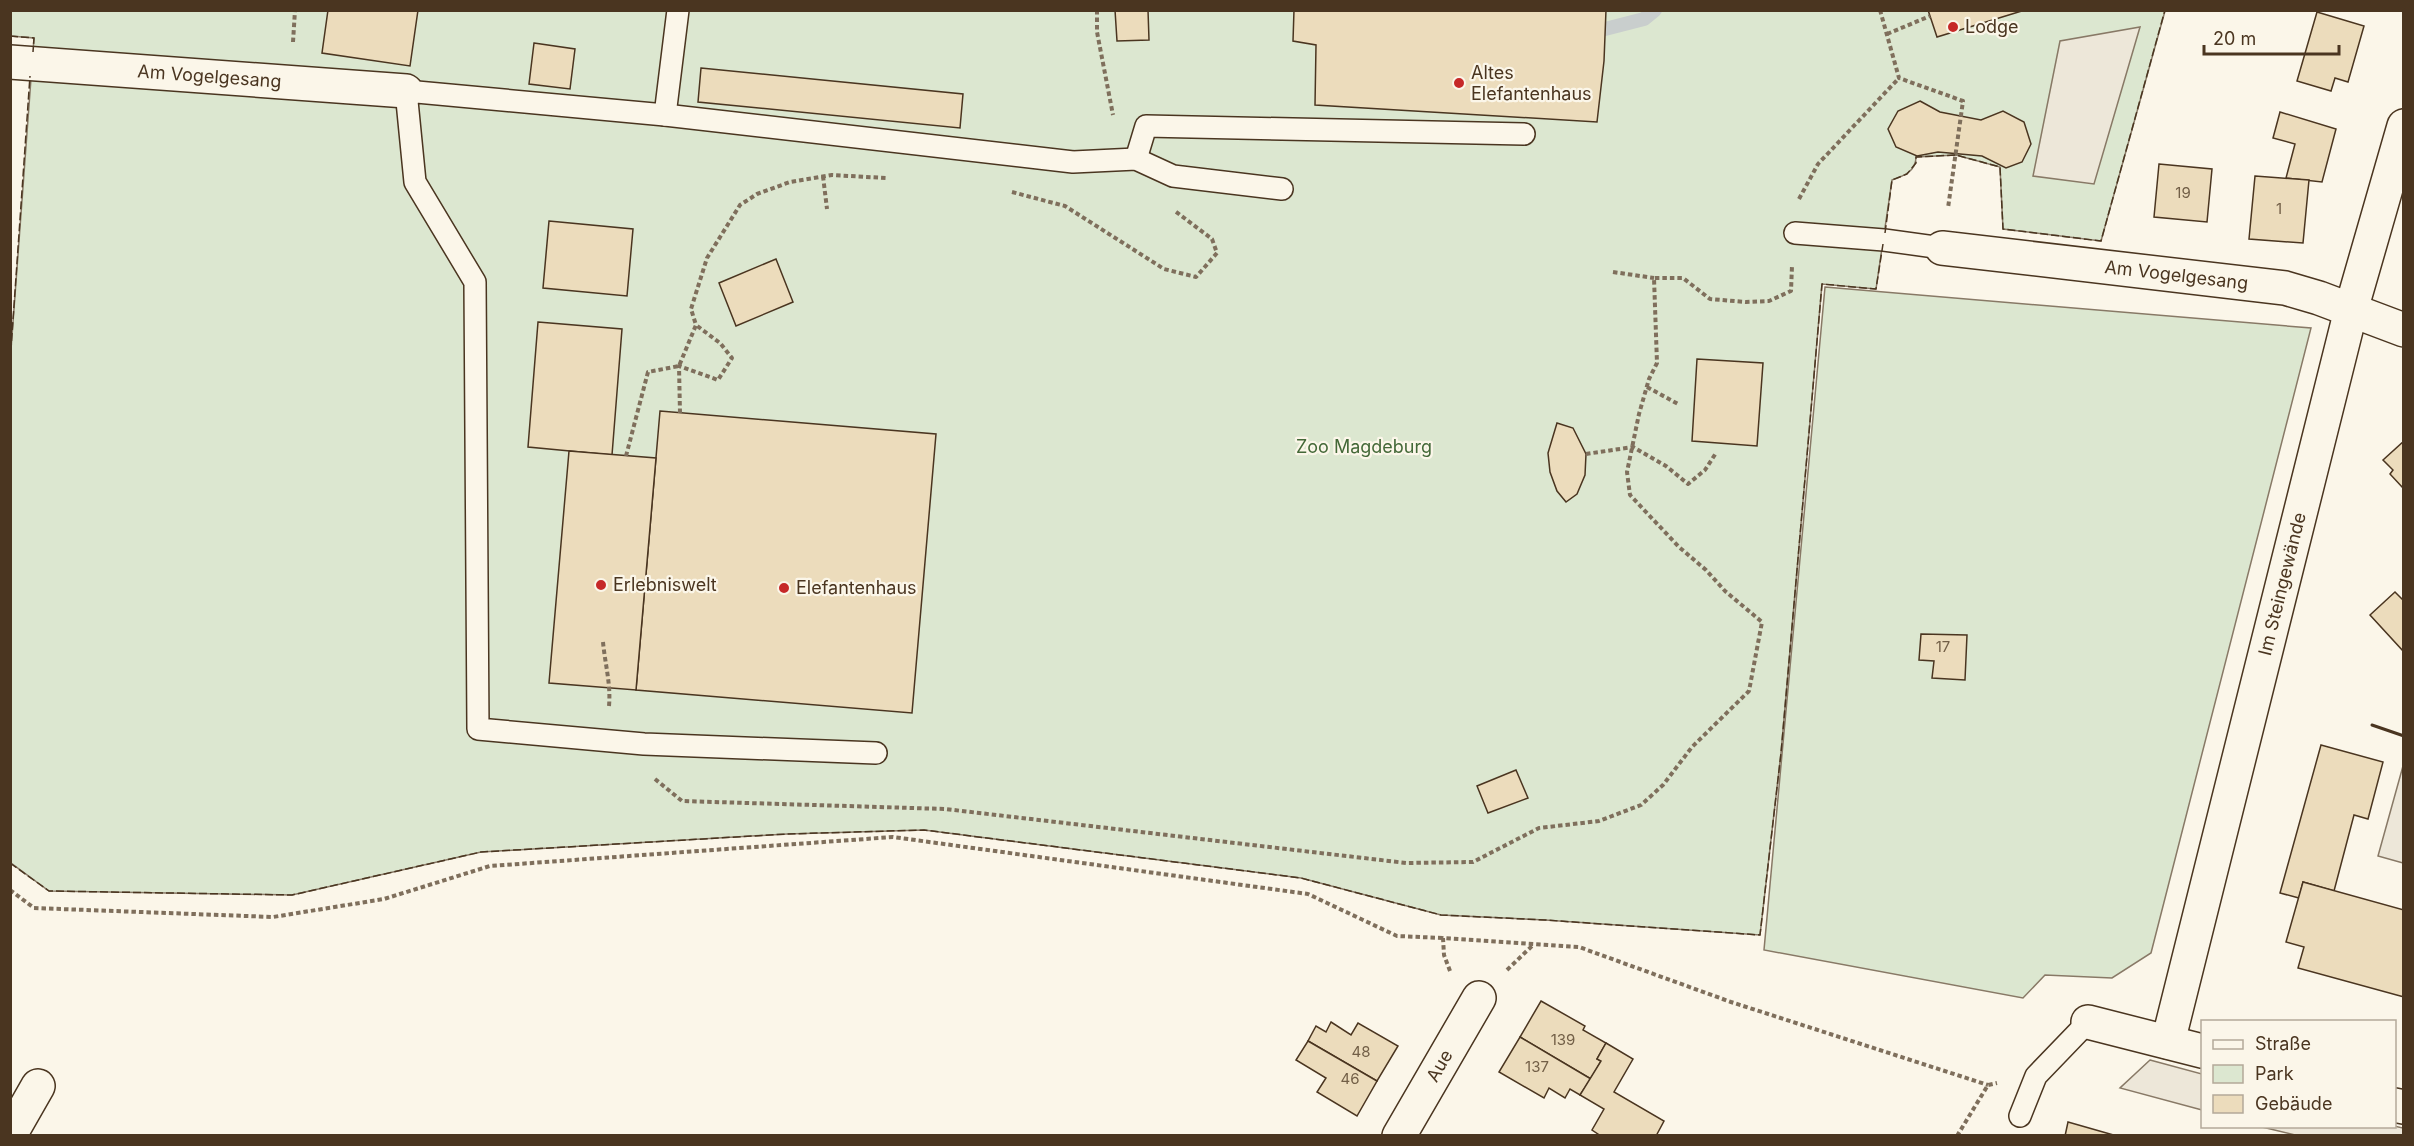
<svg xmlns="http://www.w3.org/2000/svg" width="2414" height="1146" viewBox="0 0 2414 1146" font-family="Inter,sans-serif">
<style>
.green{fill:#dce7d0;stroke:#887966;stroke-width:1.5}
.parking{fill:#ede7d9;stroke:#887966;stroke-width:1.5}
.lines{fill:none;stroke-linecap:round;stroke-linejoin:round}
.stream{stroke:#c9cecd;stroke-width:14}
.building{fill:#ecdcbc;stroke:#4a3520;stroke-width:1.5}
.service-casing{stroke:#4a3520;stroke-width:24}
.minor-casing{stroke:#4a3520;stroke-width:36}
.path{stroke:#7f6f5c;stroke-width:4;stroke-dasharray:4.5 3;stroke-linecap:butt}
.service{stroke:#fbf6e9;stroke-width:21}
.minor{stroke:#fbf6e9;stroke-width:33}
.fence{stroke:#4a3520;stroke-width:1.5;stroke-dasharray:8 3;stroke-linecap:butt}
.wall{stroke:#4a3520;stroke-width:3}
.poi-dot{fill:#c62828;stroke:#fbf6e9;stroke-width:2}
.labels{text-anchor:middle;stroke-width:4.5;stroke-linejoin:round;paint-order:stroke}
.number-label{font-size:15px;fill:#725f47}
.poi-label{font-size:18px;fill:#4a3520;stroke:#fbf6e9;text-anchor:start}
.street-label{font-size:18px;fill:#4a3520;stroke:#fbf6e9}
.park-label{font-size:18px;fill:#436837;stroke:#fbf6e9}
</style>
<rect width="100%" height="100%" fill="#fbf6e9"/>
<g class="green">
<path d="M11,11H2165L2101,241L2003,229L2000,167L1956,155L1916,157C1916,171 1904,176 1892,180L1876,289L1822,284L1781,753L1760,935L1545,920L1441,915L1301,878L924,830L787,834L481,852L292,895L49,891L11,863L10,363L34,38L11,36Z"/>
<polygon points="1825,287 2311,328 2151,953 2112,978 2045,975 2023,998 1764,950"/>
</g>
<g class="parking">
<polygon points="2140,27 2094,184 2033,176 2060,41"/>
<polygon points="2403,766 2404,863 2403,863 2378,856"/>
<polygon points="2150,1060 2202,1074 2202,1110 2120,1088"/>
<polygon points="2394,1126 2403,1128 2403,1135 2295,1135 2262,1127"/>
</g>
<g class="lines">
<polyline class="stream" points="1605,29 1644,19 1655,10"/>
</g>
<g class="building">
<polygon points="328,10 418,10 410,66 322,53"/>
<polygon points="1115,10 1148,10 1149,40 1117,41"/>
<polygon points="1294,10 1606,10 1604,61 1597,122 1315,105 1316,45 1293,41"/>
<polygon points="1928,10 2025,10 1937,37"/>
<polygon points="2317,12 2364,26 2348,82 2335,78 2331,91 2297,81"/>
<polygon points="534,43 575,49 570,89 529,84"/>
<polygon points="701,68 963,94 960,128 698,102"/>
<polygon points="1920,101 1940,112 1981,120 2003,111 2024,122 2031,144 2022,162 2006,168 1982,156 1938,152 1917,156 1896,147 1888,129 1898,111"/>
<polygon points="2280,112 2336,129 2322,182 2286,178 2295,144 2273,138"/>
<polygon points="2159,164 2212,169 2207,222 2154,217"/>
<polygon points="2255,176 2309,180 2303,243 2249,239"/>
<polygon points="549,221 633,229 627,296 543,288"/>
<polygon points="776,259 793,302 736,326 719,283"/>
<polygon points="538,322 622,329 612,455 528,447"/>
<polygon points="1697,359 1763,363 1757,446 1692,441"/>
<polygon points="660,411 936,434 912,713 636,690"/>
<polygon points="1557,423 1573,428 1586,454 1585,475 1577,494 1566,502 1557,491 1550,472 1548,453"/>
<polygon points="2404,441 2404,488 2403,488 2390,474 2393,470 2383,460"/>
<polygon points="569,451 656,458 636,690 549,683"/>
<polygon points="2395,592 2404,601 2404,652 2370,615"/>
<polygon points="1921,634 1967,635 1965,680 1932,678 1934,661 1919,660"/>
<polygon points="2321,745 2383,762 2368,819 2354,815 2334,891 2303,882 2299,898 2280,893"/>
<polygon points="1516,770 1528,798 1488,813 1477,786"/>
<polygon points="2303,882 2404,910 2404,997 2298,968 2304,947 2286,942"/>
<polygon points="1541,1001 1585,1026 1583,1030 1606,1043 1597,1059 1601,1061 1591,1079 1520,1037"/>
<polygon points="1331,1022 1351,1035 1358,1023 1398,1046 1377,1081 1308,1041 1316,1026 1326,1032"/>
<polygon points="1520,1037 1591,1079 1580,1095 1570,1089 1565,1098 1549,1088 1544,1098 1499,1072"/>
<polygon points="1308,1041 1377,1081 1357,1116 1317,1092 1326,1078 1296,1060"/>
<polygon points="1606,1043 1633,1059 1614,1092 1664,1121 1656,1136 1601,1136 1592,1130 1604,1109 1580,1095 1601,1061 1597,1059"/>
<polygon points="2068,1122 2117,1136 2065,1136"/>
</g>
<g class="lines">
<defs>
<g id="service">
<polyline points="665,115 678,10"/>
<polyline points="1136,159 1146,126 1524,134"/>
<polyline points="1795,233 1884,240 1942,248"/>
<polyline points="876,753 644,744 478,729 475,282 415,182 406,91 665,115 1073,162 1136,159 1173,176 1282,189"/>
<polyline points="2020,1116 2036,1076 2088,1022"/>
</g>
<g id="minor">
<path id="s1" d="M10,62L406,91"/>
<path id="s2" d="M1942,248L2285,288L2319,298L2404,330"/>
<polyline points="2088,1022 2202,1051"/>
<path id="s3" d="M2168,1042L2351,310L2404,126"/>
<polyline points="2394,1105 2404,1107"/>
<polyline points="10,1135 38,1086"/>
<path id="s4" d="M1399,1136L1479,998"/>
</g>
</defs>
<use href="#service" class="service-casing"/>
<use href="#minor" class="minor-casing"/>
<g class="path">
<polyline points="1097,10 1097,32 1113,115"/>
<polyline points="1880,10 1899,78 1963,101 1948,208"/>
<polyline points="1887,34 1930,16"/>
<polyline points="293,42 295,10"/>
<polyline points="823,176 827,209"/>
<polyline points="1012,192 1065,206 1164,269 1196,277 1217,253 1212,239 1175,211"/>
<polyline points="1799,199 1818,164 1899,78"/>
<polyline points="1613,272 1654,278"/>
<polyline points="1647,387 1678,404"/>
<polyline points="680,413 679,366 718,380 732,358 720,343 696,325"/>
<polyline points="1586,454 1633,447 1666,466 1688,484 1705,470 1716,453"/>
<polyline points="626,456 648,372 679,366 696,325 691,309 707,258 740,205 757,194 790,182 832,175 886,178"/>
<path d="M603,642C605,664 611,684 609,706"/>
<polyline points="655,779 682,801 945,809 1406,863 1473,862 1539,828 1599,821 1641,805 1663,785 1692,747 1749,691 1762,622 1725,591 1706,570 1679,547 1630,495 1627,472 1639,414 1649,379 1657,363 1654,278 1683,278 1710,299 1746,302 1769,301 1791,291 1792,266"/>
<polyline points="10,890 34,908 273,917 384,899 490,866 893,837 1308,894 1397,936 1443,938"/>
<polyline points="1507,970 1533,945"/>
<polyline points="1450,971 1444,955 1443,938 1579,947 1731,1002 1988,1085"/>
<polyline points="1957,1136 1988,1085 1997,1083"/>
</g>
<use href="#service" class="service"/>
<use href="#minor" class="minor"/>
<g class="fence">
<polyline points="10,36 34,38 33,52"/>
<polyline points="1885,233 1892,180 1907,174 1916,163 1916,157 1956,155 2000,167 2003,229 2101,241 2165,10"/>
<polyline points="10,363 30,76"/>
<polyline points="10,863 49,891 292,895 481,852 787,834 924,830 1301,878 1441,915 1545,920 1760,935 1781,753 1822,284 1876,289 1883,244"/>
</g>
<polyline class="wall" points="2372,725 2404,736"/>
</g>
<g class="poi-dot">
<circle cx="1953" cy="27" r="6"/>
<circle cx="1459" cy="83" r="6"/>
<circle cx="601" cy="585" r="6"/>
<circle cx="784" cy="588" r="6"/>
</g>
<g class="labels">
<g class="number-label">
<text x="2183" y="198">19</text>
<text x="2279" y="214">1</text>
<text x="1943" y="652">17</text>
<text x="1563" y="1045">139</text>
<text x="1361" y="1057">48</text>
<text x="1537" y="1072">137</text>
<text x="1350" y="1084">46</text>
</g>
<g class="poi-label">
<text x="1965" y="33">Lodge</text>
<text x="1471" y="79">Altes<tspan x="1471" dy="21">Elefantenhaus</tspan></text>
<text x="613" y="591">Erlebniswelt</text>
<text x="796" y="594">Elefantenhaus</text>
</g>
<g class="street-label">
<text dy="6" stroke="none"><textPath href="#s1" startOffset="200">Am Vogelgesang</textPath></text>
<text dy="6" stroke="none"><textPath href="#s2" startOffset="236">Am Vogelgesang</textPath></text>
<text dy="6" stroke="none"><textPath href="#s3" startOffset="472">Im Steingewände</textPath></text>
<text dy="6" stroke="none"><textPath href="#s4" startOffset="81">Aue</textPath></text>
</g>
<g class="park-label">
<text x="1364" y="453">Zoo Magdeburg</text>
</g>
</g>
<rect width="2414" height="1146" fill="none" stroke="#4a3520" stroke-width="24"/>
<rect x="2201" y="1020" width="195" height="108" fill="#fbf6e9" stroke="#b4a999" stroke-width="1.5"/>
<rect x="2213" y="1040" width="30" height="9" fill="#fbf6e9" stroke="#b4a999" stroke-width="1.5"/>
<text x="2255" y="1050" font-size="18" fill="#4a3520">Straße</text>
<rect x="2213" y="1065" width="30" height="18" fill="#dce7d0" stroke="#b4a999" stroke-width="1.5"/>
<text x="2255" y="1080" font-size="18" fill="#4a3520">Park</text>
<rect x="2213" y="1095" width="30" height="18" fill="#ecdcbc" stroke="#b4a999" stroke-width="1.5"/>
<text x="2255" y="1110" font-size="18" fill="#4a3520">Gebäude</text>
<path d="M2204 45v9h135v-9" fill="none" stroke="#4a3520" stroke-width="3"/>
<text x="2213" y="45" font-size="18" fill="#4a3520" stroke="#fbf6e9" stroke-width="4.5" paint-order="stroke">20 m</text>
</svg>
